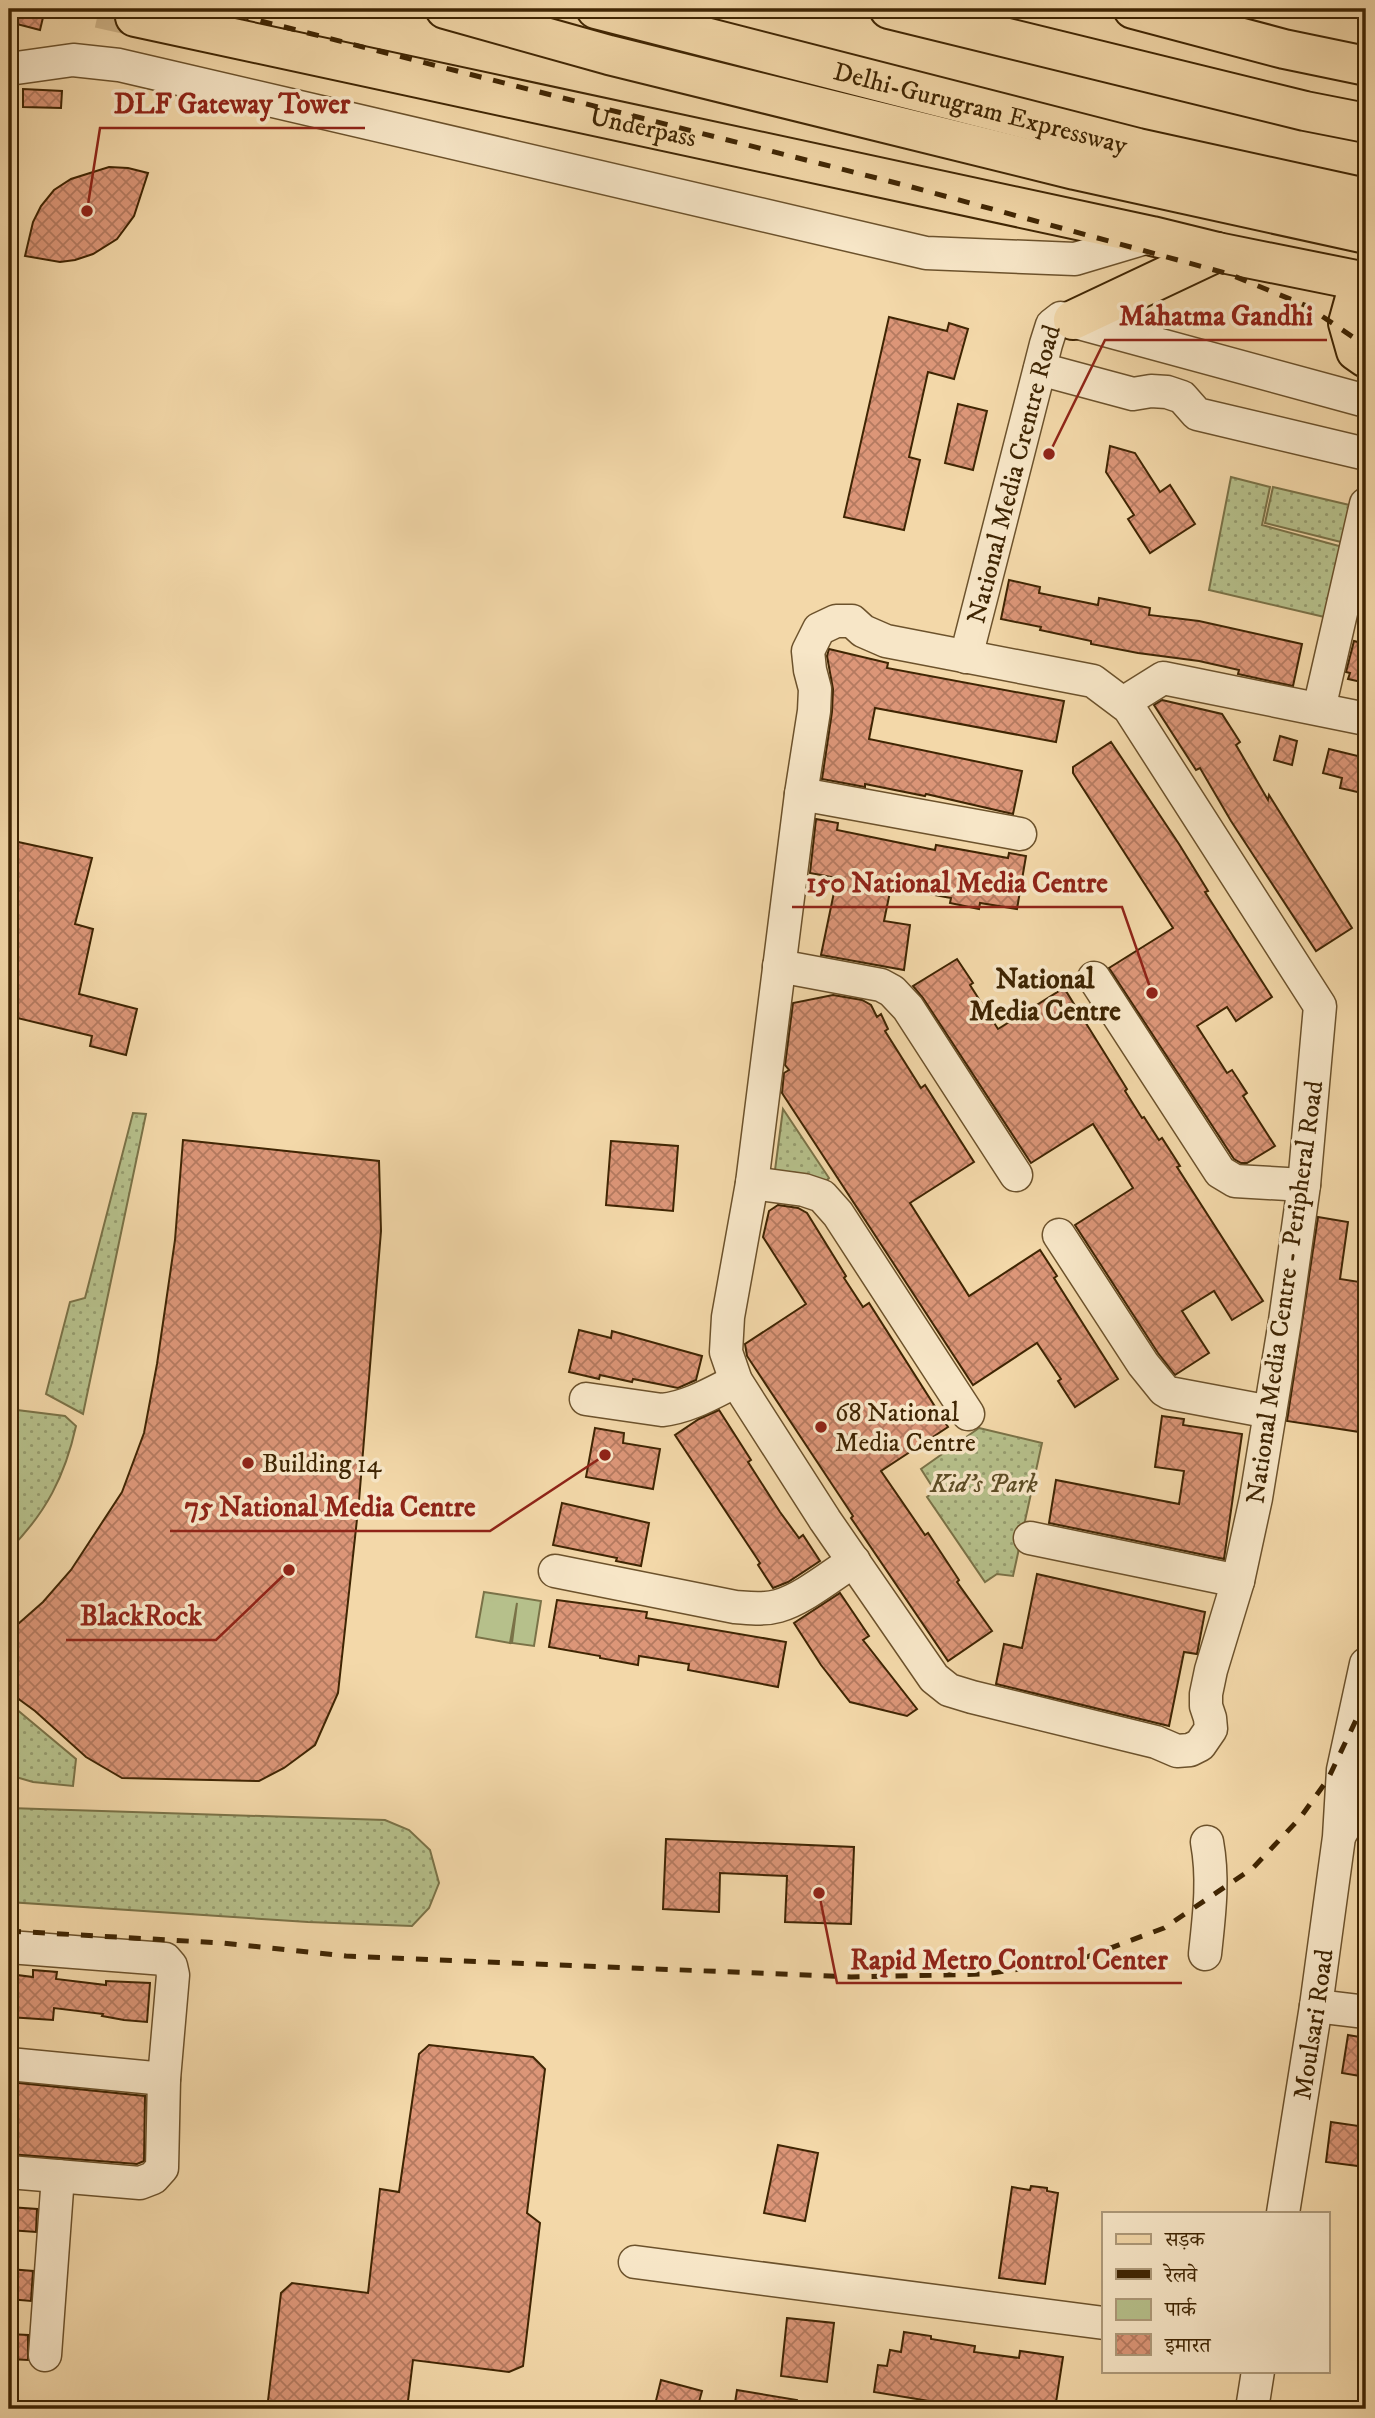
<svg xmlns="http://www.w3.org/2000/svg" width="1375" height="2418" viewBox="0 0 1375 2418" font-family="'IM FELL DW Pica','Noto Serif Devanagari',serif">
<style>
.green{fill:url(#green-dots);stroke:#7a7247;stroke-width:2}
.pitch{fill:#b6c08b;stroke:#7a7247;stroke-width:2}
.building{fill:url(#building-cross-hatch);stroke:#3f2503;stroke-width:2}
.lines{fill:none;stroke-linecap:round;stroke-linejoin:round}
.major-tunnel{stroke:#cfb488;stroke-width:38;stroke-dasharray:38 19;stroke-linecap:butt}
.minor-casing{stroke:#6c522c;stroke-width:35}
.major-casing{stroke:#3f2503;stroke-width:42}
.highway-casing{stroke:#3f2503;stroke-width:42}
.minor{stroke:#f7e6c7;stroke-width:32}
.major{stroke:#f3d8a9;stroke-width:38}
.highway{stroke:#f3d8a9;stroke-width:38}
.rail{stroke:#3f2503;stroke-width:5;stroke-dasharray:12 12;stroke-linecap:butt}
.poi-dot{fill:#8f2418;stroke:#f7e6c7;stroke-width:2.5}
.labels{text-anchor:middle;stroke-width:7;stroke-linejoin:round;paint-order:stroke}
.street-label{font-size:26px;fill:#3f2503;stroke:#f7e6c7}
.poi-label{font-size:26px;fill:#3f2503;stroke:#f7e6c7;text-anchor:start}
.park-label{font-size:26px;font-style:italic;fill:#5d4c25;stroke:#f7e6c7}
.neighbourhood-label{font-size:28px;font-weight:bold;fill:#3f2503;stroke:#f7e6c7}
.leader{fill:none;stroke:#8f2418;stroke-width:2.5}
.callout-dot{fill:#8f2418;stroke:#f7e6c7;stroke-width:2.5}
.callout-label{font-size:28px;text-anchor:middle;font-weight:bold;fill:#8f2418;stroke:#f7e6c7;stroke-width:7;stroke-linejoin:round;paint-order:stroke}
</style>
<defs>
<pattern id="green-dots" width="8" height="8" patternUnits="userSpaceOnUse" patternTransform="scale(1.75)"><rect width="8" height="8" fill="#b6c08b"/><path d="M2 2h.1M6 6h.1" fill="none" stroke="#959c6f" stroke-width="1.8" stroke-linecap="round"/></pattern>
<pattern id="building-cross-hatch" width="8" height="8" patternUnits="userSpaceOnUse" patternTransform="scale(1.75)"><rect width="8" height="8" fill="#dc9678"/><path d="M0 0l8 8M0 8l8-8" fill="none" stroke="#b47a60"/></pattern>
</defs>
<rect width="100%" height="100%" fill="#f3d8a9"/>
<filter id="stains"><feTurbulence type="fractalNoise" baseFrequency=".00286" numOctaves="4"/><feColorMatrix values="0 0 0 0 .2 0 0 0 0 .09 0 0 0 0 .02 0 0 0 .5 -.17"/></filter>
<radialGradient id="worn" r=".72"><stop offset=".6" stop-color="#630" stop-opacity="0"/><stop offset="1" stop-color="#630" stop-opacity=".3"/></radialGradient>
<g class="green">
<polygon points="1231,477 1270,487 1262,525 1350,549 1333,619 1209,590"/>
<polygon points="1273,487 1358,507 1349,544 1265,523"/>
<polygon points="783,1109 829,1178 822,1185 775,1170"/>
<polygon points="133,1113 146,1114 83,1414 46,1394 70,1302 85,1298"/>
<path d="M9,1409L65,1416L76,1426C65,1476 46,1513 9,1550Z"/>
<polygon points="979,1428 1042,1443 1013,1576 997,1574 985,1582 927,1497 935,1491 921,1469"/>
<polygon points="9,1703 76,1759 73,1786 33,1782 9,1775"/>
<polygon points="9,1808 385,1820 409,1830 430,1850 439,1883 429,1908 412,1926 308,1922 9,1902"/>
</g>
<polygon class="pitch" points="484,1592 541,1601 534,1646 512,1643 517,1603 510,1643 476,1637"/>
<g class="building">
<polygon points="9,9 45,9 40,30 9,22"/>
<polygon points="23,89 62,91 61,108 23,107"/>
<polygon points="109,167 128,168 148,173 134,216 117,239 93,254 75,260 60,262 25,256 33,222 41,206 54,190 71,179"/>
<polygon points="889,317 947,331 949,323 968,329 954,379 928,372 909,457 920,460 904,530 844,517"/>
<polygon points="958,404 987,411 973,470 945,463"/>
<polygon points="1110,446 1135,453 1160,492 1170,485 1195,524 1150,553 1128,519 1134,515 1106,472"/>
<polygon points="1009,580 1040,587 1039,593 1098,605 1099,598 1150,608 1149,615 1199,621 1302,644 1293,686 1238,674 1239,670 1199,661 1138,653 1091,644 1091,641 1040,630 1041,627 1001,619"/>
<polygon points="1361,632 1366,632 1366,683 1348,679 1350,673 1346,672 1354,641 1358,642"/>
<polygon points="829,649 888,663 887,668 1064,701 1056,742 875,708 869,739 1022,771 1013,814 926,794 925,796 865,784 865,787 822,779 832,712 833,689 827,656"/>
<polygon points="1162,700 1222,714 1240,742 1236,745 1268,800 1269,795 1352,928 1316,951 1231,821 1200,768 1196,770 1154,705"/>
<polygon points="1280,736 1297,741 1292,765 1274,760"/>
<polygon points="1111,742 1179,844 1208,891 1205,892 1272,997 1236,1021 1227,1007 1197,1026 1227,1073 1232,1070 1247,1093 1243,1096 1275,1146 1247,1163 1241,1163 1234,1159 1109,968 1173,928 1073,773 1073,767"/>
<polygon points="1329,749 1366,758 1366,794 1340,788 1342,778 1323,773"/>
<polygon points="816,819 838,823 837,830 935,850 936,845 1008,858 1009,853 1026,856 1017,909 980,903 979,909 950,903 951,898 891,887 884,921 910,925 904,970 821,955 837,878 810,873"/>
<polygon points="9,840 92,858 75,924 93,929 79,994 137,1009 126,1055 90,1046 92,1036 9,1016"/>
<polygon points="957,959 973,983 970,985 998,1029 1064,988 1127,1089 1125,1091 1142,1118 1144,1117 1159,1140 1162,1138 1180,1166 1177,1167 1263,1301 1232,1320 1214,1291 1182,1311 1209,1353 1175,1375 1158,1353 1075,1225 1133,1188 1093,1124 1031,1163 923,998 913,986"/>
<polygon points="833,995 862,1000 871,1005 877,1017 881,1014 888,1029 885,1031 921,1088 925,1085 974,1162 910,1203 969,1296 1040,1250 1057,1276 1054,1278 1118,1379 1075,1407 1058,1381 1061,1379 1037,1343 973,1385 782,1093 784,1073 789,1070 785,1065 793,1003"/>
<polygon points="183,1140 379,1161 381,1231 359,1501 338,1693 315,1745 284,1768 259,1781 122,1778 86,1757 35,1711 9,1692 9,1632 43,1602 71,1570 122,1492 144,1433 157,1364 175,1240"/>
<polygon points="611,1141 678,1146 673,1211 606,1205"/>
<polygon points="778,1205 798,1208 807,1213 846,1276 844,1278 863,1307 869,1303 948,1427 881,1471 925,1535 928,1533 959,1580 957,1582 992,1631 948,1661 851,1518 853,1516 747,1356 745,1344 806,1304 763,1237 769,1211"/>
<polygon points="1318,1217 1348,1222 1340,1279 1366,1283 1366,1433 1287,1421"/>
<polygon points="579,1330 611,1338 612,1331 702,1356 696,1380 678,1388 633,1379 632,1382 600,1375 599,1379 569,1372"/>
<polygon points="719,1410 751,1460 748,1462 780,1512 799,1538 803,1535 820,1561 788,1582 773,1588 758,1565 760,1563 675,1435 699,1419"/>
<polygon points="1162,1416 1184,1419 1183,1425 1242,1434 1224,1559 1049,1523 1056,1480 1179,1504 1184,1471 1155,1467"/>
<polygon points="595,1428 624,1433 623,1443 660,1449 653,1489 586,1477"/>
<polygon points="562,1503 649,1523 641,1566 616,1561 617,1558 553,1545"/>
<polygon points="1037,1574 1205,1612 1197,1654 1184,1652 1169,1726 996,1684 1004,1644 1022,1648"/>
<polygon points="840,1593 869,1636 863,1640 917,1709 907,1716 850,1702 821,1665 794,1623"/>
<polygon points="557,1600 647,1612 646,1618 786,1642 778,1687 688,1670 689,1664 639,1656 638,1665 600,1658 600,1656 549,1647"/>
<polygon points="666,1839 854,1847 851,1924 785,1922 787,1876 720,1873 719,1912 663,1909"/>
<polygon points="33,1970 57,1972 56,1979 106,1985 106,1981 150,1983 147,2022 124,2020 102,2016 103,2014 54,2008 53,2020 9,2017 9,1974 33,1977"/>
<polygon points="1348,2035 1366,2038 1366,2077 1342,2073"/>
<polygon points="429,2045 533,2057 545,2069 527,2213 540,2223 523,2366 509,2372 413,2360 407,2409 267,2409 281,2293 292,2283 368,2293 380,2189 399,2192 419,2054"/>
<polygon points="9,2082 145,2096 144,2161 137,2164 9,2154"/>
<polygon points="1331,2122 1366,2127 1366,2167 1326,2162"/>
<polygon points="778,2145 818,2153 805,2221 764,2213"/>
<polygon points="1031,2186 1047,2188 1047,2191 1058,2193 1045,2284 999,2278 1012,2187 1030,2190"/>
<polygon points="9,2207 37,2209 36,2232 9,2230"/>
<polygon points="9,2269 33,2271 31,2301 9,2299"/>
<polygon points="787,2318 834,2323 827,2382 781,2376"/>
<polygon points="904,2332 931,2336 931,2339 975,2346 974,2352 1019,2358 1020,2351 1063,2357 1055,2409 1014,2409 972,2403 972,2408 874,2392 878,2365 887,2366 890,2350 901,2352"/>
<polygon points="9,2334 28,2335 28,2360 9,2359"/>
<polygon points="661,2380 702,2391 697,2409 654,2409"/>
<polygon points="737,2390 797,2400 796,2409 734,2409"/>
</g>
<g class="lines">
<polyline class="major-tunnel" points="99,9 135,17"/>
<defs>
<g id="minor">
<polyline points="9,69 73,60 119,65 926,253 1075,259 1152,236"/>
<polyline points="1040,369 1133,394 1151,391 1167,392 1182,397 1197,414 1366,454"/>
<polygon points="836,621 852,621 863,631 886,641 1093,681 1129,708 1320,1006 1304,1185 1285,1321 1256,1498 1238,1581 1211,1670 1206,1694 1206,1706 1210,1718 1211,1729 1200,1745 1190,1750 1177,1751 1156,1742 972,1697 949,1690 934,1678 825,1520 736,1381 726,1352 728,1317 752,1183 801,794 814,711 815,689 810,670 808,651 819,629"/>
<path id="s1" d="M966,657L1046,344L1052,325L1061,318L1366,401"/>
<polyline points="1123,703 1163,678 1366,719"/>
<polyline points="1319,709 1366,504"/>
<polyline points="801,794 1020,834"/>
<polyline points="779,966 881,985 892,991 908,1008 1016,1175"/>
<polyline points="1094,978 1220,1172 1235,1181 1304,1185"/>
<polyline points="752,1183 804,1190 822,1196 838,1214 968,1414"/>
<polyline points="1059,1235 1143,1364 1164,1390 1169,1393 1270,1412"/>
<path d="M586,1399L662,1410C689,1407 712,1393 736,1381"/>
<polyline points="1030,1538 1238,1581"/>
<path d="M555,1571L735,1607C750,1608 764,1610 778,1606C803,1599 832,1575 854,1561"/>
<polyline points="1341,1833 1366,1790"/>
<polyline points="9,1947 165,1959 171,1966 173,1975 164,2079 162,2168 153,2178 140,2183 9,2172"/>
<path d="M1205,1954C1209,1916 1214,1880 1207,1842"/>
<polyline points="1316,2006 1366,2012"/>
<polyline points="9,2064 164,2079"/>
<path id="s2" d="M1283,2213L1316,2006L1339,1837L1343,1770L1366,1664"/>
<polyline points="635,2262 1104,2323"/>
<polyline points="45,2355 58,2176"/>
<polyline points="1252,2409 1258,2371"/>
</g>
<g id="major">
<polyline points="445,9 609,55 1075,170 1366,234"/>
<polyline points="1133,9 1284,49 1366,66"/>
<path id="s3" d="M135,17L1152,236L1217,252L1366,282"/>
<polyline points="1360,280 1348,323 1356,351 1366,358"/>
<polyline points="1073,320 1217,252"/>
</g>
<g id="highway">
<path id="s4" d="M596,9L1138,148L1366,198"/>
<polyline points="889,9 1305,111 1366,123"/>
</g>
</defs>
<use href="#minor" class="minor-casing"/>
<use href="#major" class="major-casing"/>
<use href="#highway" class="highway-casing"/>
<use href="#minor" class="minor"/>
<use href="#major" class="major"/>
<use href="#highway" class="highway"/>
<g class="rail">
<polyline points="214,9 908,186 1229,274 1307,306 1366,346"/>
<polyline points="9,1931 222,1943 346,1956 851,1977 985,1974 1076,1961 1164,1928 1253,1868 1300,1818 1328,1779 1366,1699"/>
</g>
</g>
<g class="poi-dot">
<circle cx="821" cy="1427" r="7"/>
<circle cx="248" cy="1463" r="7"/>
</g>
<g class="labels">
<g class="street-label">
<text dy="9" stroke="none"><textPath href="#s4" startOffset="397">Delhi-Gurugram Expressway</textPath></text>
<text dy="9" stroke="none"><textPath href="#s3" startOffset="520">Underpass</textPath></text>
<text dy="9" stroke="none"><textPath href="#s1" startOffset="189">National Media Crentre Road</textPath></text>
<text transform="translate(1284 1292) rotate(-82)" y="9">National Media Centre - Peripheral Road</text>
<text dy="9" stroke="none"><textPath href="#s2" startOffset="191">Moulsari Road</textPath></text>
</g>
<g class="poi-label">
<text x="835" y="1421">68 National<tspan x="835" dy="30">Media Centre</tspan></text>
<text x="262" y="1472">Building 14</text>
</g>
<g class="park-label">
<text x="984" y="1492">Kid's Park</text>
</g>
<g class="neighbourhood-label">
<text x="1045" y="988">National<tspan x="1045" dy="32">Media Centre</tspan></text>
</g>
</g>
<path class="leader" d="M87 211L100 128H365M1049 454L1105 340H1327M1152 993L1122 907H792M605 1455L490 1531H170M289 1570L216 1640H66M819 1893L837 1983H1182"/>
<g class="callout-dot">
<circle cx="87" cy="211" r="7"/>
<circle cx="1049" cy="454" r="7"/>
<circle cx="1152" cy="993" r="7"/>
<circle cx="605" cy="1455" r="7"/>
<circle cx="289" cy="1570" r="7"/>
<circle cx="819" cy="1893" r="7"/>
</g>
<g class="callout-label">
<text x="232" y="113">DLF Gateway Tower</text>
<text x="1216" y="325">Mahatma Gandhi</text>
<text x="957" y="892">150 National Media Centre</text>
<text x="330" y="1516">75 National Media Centre</text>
<text x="141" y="1625">BlackRock</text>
<text x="1009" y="1969">Rapid Metro Control Center</text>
</g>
<rect width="1375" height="2418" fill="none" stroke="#f3d8a9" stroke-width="35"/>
<rect x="10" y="10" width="1354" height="2397" fill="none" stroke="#3f2503" stroke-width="3.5"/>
<rect x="18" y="18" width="1340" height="2383" fill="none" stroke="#3f2503" stroke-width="2"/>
<rect x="1102" y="2212" width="228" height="161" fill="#f7e6c7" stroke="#ad9979" stroke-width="2"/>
<rect x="1116" y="2234" width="35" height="10" fill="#f3d8a9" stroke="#ad9979" stroke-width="2"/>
<text x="1165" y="2246" font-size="21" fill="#3f2503">सड़क</text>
<rect x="1116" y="2269" width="35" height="10" fill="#3f2503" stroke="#ad9979" stroke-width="2"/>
<text x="1165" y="2282" font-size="21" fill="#3f2503">रेलवे</text>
<rect x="1116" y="2299" width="35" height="21" fill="#b6c08b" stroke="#ad9979" stroke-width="2"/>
<text x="1165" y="2316" font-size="21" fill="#3f2503">पार्क</text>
<rect x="1116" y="2334" width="35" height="21" fill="url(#building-cross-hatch)" stroke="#ad9979" stroke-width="2"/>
<text x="1165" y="2352" font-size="21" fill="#3f2503">इमारत</text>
<rect width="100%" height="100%" filter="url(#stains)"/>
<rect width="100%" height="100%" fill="url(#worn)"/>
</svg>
